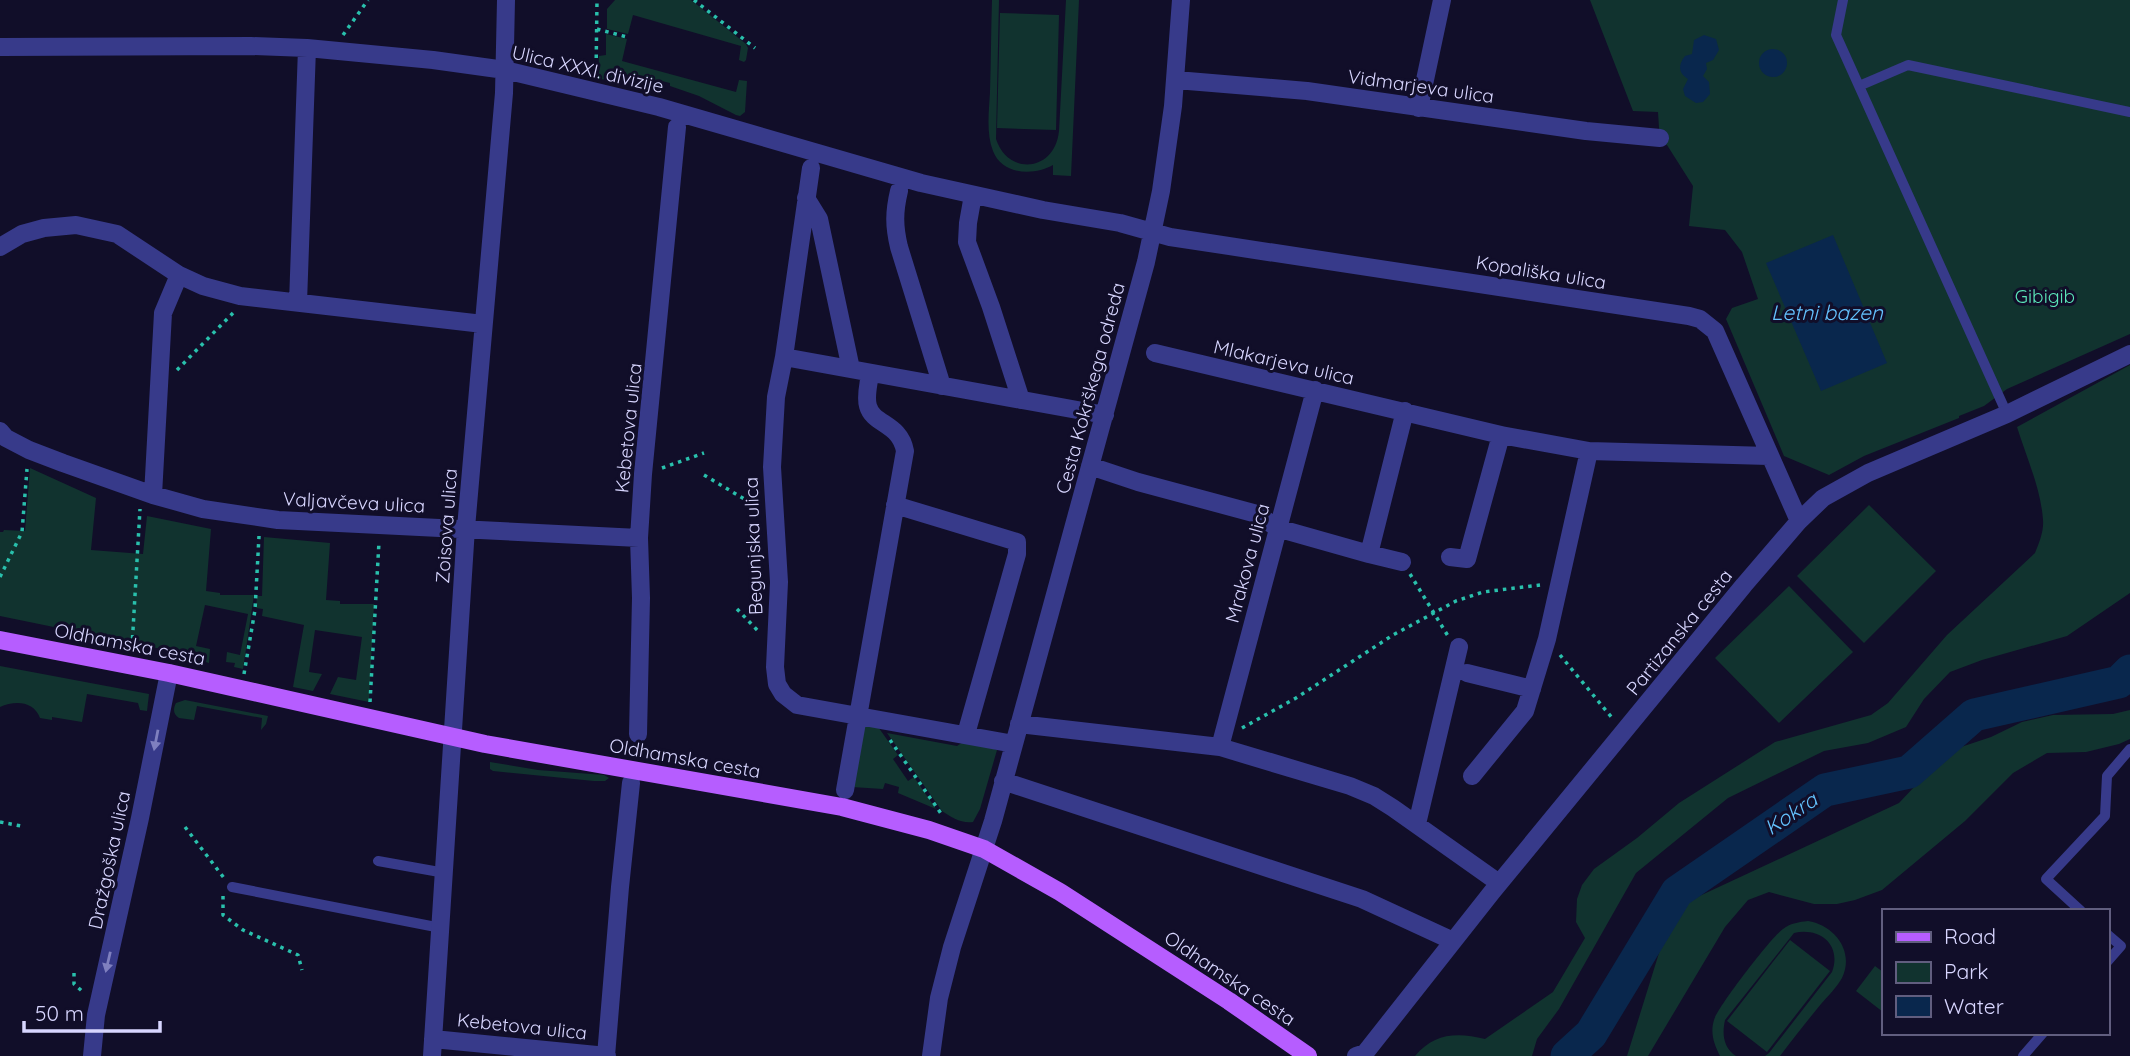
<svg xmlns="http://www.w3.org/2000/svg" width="2130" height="1056" font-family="Quicksand,sans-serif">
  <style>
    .green { fill: #11332f }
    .water { fill: #09274d }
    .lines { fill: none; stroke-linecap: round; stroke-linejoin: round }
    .river { stroke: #09274d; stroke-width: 33 }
    .path { stroke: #29c0ac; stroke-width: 3.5; stroke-dasharray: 3.5 5; stroke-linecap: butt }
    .lane { stroke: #373a8a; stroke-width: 10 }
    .street { stroke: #373a8a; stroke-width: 18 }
    .primary { stroke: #b65dff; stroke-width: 18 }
    .oneway { fill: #7f80bf }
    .labels { text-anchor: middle; stroke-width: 6; stroke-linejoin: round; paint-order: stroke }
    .street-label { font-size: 19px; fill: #d8d6ff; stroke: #110e29 }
    .park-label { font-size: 19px; fill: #5be6b9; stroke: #110e29 }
    .water-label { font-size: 21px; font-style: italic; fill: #64c3ff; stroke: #110e29 }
  </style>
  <rect width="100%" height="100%" fill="#110e29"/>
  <path class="green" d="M615,0h76l55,44 2,4 -2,12 -2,2 -5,-2 2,-14 -108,-31 -5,19 -21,-5v-20z
    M992,0h7l-3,139c12,37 59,33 63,-8l7,-131h13l-8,176 -18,-1v-10c-19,11 -51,10 -60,-14 -7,-18 -4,-40 -3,-59 1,-31 1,-61 2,-92z
    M1590,0h540v334l-123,55 -23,17 -25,10v2l-95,38 -35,19 -45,-19 -58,-137 6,-11 26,-9 -16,-47 -17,-22 -36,-4 4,-40 -26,-41 -7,-2 -2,-31 -25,-1z
    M1000,13l59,2 -3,115 -59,-2z
    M606,34l21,5 -5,22 114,31 3,-12 8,1 -2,31 -5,4 -4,-1 -37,-19 -29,-10v-3l-12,-3 -1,3 -59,-4 1,-23 7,-1z
    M2130,365v228l-63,43 -85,24 -32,12 -26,27 -18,28 -38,16 -44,8 -96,47 -92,75 -77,136 -22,30 -5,17h-117c19,-23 42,-24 70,-17l68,-47 32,-54 -9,-16 1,-23 5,-14 12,-16 43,-31 42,-35 96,-61 96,-27 17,-12 59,-68 88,-82c4,-10 9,-22 8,-33 -2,-31 -17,-64 -26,-93z
    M30,468l66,30 -5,52 52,4 4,-38 64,13 -5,62 14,2v2h34l-11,74 -9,-2 1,-4 -9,-1 1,-10 13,3 8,-41 -43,-9 -9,41 14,3 -1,14 -38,-12 -171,-35v-84h3l1,-2 21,1z
    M1869,505l67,66 -72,72 -67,-67z
    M264,537l66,6 -4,57 14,1v3h34l-5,98 -39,-8 8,-17 18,3 6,-43 -47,-7 -6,42 13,2 -9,17 -20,-4 11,-62 -42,-9 1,-7 -7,-1 1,-12h5z
    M1789,586l64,66 -74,71 -64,-65z
    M0,666l149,28 -2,17 -7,-1 -2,-7 -51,-9 -5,28 -30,-5v3l-12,-2c-6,-17 -25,-18 -40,-11z
    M185,700l83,16 -2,8 -5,6 1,-12 -65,-12 -3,14 -15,-2c-6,-4 -6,-9 -3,-15z
    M2130,710v29l-11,5 -33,8 -39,1 -34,20 -48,48 -83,69 -27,10 -18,4h-23l-45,-12 -21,8 -23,27 -77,129h-21l41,-132 15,-17 10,-8 206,-96 32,-34 30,-22 30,-10 31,-15 31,-7 60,-1z
    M876,724l22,31 -5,4 15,22 6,-4 22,32 -38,-16 1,-6 -14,-4 -2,6 -31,-2 11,-58 3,-3z
    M887,733l70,13 9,-6 31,10 -17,59 -7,13c-11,2 -22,-5 -31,-11z
    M490,762l48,8 66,5 5,3 -4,3h-11l-101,-10 -3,-2z
    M1808,921c26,4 47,30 34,57 -5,9 -14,18 -21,26 -14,17 -28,35 -41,52h-15l4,-3 63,-81c10,-27 -12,-45 -38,-39l-69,87c-3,14 -2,27 11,36h-16c-6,-12 -10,-23 -6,-36 3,-12 58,-84 69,-91 8,-6 16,-7 25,-8z
    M1790,940l40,31 -63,81 -40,-31z
    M1875,966l8,6v40l-27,-21z"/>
  <path class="water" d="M1704,35l12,4 3,11 -6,10 -7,3 1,6 -4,7 6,6 1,12 -7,8 -7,1 -11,-7 -2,-7 5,-10c-10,-6 -10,-14 -3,-23l7,-2 2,-14z
    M1759 63a14 14 0 1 1 28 0a14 14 0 1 1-28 0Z
    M1833,235l54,128 -66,28 -55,-128z"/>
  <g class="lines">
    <path class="river" d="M1567,1056l24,-22 86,-142 148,-102 84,-18 65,-57 145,-33 11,-11"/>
    <path class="path" d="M694,0l61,48
      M597,29l30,8
      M343,35l25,-35
      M596,75l1,-75
      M177,370l56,-57
      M662,468l42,-15
      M704,475l52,31
      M1410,574l38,62
      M0,577l22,-45 5,-63
      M737,609l23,24
      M132,647l8,-138
      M1560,655l53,64
      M244,674l11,-64 4,-74
      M370,702l9,-160
      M1242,728l54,-30 97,-63 63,-34 27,-9 57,-7
      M890,740l52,75
      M0,822l21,4
      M185,827l39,51
      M223,896v19l20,15 55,25 4,15
      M74,973v11l9,8"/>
    <path class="lane" d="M1843,0l-7,35 171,379
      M1859,86l49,-21 222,47
      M378,861l67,12
      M232,887l209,41
      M2081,911l-35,-32 59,-63 2,-40 23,-27
      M2107,934l14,12 -14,16
      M2023,1056l20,-23"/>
    <path class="street" d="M0,47l251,-1 56,2 126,12 72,10 154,37 262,76 122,27 77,13 50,14 519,79 11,3 15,12 84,190
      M1176,80l131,11 279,40 74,7
      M1419,108l23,-108
      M899,191c-5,21 -5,35 0,56l43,139
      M973,195l-5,28 -1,19 24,65 30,93
      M806,198l13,21 32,150
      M0,247l22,-13 22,-6 32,-3 41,9 62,41 24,11 37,10 243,28
      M298,303l9,-255
      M1155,353l346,82 88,16
      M784,357l27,-189
      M0,431l6,7 23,12 34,13 90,32 50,14 75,11 361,18
      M1090,466l48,16 119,32 20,14 92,26 36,-143
      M153,495l10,-182 16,-38
      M895,505l122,37v12l-51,180
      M1369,554l33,8
      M1450,557l17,2 34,-124
      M1467,673l65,16
      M1019,724l201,23 130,39 24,10 19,12 106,75
      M638,734l3,-136 -2,-60 4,-64 34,-347
      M1014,744l-217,-39 -14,-11 -6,-10 -2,-17 4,-85 -7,-115 4,-70 8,-40 321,58
      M1220,747l95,-357
      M1472,776l53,-65 22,-72 42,-188 180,5
      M1003,781l359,118 91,42
      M845,790l60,-339c-5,-28 -32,-26 -37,-45 -3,-10 1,-23 2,-33
      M1417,824l42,-177
      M433,1039l174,17
      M92,1056l4,-41 44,-197 29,-145
      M432,1056l34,-528 38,-435 2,-93
      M606,1056l14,-169 11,-104
      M931,1056l8,-58 13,-51 41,-126 153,-559 15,-71 12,-85 8,-106
      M1356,1056l9,-3 127,-161 252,-307 55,-64 24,-23 45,-25 139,-59 123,-60"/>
    <path class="primary" d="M0,640l169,33 316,71 357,63 87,23 55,19 76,43 169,109 79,55"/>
  </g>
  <defs><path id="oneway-solid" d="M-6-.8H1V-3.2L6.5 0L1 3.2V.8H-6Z" transform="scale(1.75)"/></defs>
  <g class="oneway">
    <use href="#oneway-solid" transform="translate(156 740) rotate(101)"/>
    <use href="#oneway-solid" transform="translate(108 962) rotate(103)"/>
  </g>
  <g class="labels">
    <g class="street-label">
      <text transform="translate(588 69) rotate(13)" y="7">Ulica XXXI. divizije</text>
      <text transform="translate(1421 86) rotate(8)" y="7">Vidmarjeva ulica</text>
      <text transform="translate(1541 272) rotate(9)" y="7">Kopališka ulica</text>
      <text transform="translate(1284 362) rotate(13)" y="7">Mlakarjeva ulica</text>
      <text transform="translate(1090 388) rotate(-75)" y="7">Cesta Kokrškega odreda</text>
      <text transform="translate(628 428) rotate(-84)" y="7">Kebetova ulica</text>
      <text transform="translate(354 502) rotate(3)" y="7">Valjavčeva ulica</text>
      <text transform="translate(446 526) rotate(-86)" y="7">Zoisova ulica</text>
      <text transform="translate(753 546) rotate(-92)" y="7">Begunjska ulica</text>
      <text transform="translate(1247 563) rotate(-75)" y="7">Mrakova ulica</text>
      <text transform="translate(1679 632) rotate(-51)" y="7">Partizanska cesta</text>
      <text transform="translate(130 644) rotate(11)" y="7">Oldhamska cesta</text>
      <text transform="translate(685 758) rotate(10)" y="7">Oldhamska cesta</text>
      <text transform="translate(109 860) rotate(-78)" y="7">Dražgoška ulica</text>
      <text transform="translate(1230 978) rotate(34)" y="7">Oldhamska cesta</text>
      <text transform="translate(522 1026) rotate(6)" y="7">Kebetova ulica</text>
    </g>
    <g class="park-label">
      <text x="2045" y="303">Gibigib</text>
    </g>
    <g class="water-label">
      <text x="1827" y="320">Letni bazen</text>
      <text transform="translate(1791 814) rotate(-34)" y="7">Kokra</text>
    </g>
  </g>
  <rect x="1882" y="909" width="228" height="126" fill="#110e29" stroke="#615e7f" stroke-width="2"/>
  <rect x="1896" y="932" width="35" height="10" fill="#b65dff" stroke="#615e7f" stroke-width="2"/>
  <text x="1944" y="944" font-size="21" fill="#d8d6ff">Road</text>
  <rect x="1896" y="962" width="35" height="21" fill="#11332f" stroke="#615e7f" stroke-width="2"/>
  <text x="1944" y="979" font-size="21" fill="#d8d6ff">Park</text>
  <rect x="1896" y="996" width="35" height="21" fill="#09274d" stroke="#615e7f" stroke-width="2"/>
  <text x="1944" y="1014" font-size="21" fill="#d8d6ff">Water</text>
  <path d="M24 1021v10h136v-10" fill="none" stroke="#d8d6ff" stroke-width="3.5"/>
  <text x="35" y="1021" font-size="21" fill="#d8d6ff" stroke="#110e29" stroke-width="5" paint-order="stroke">50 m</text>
</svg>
